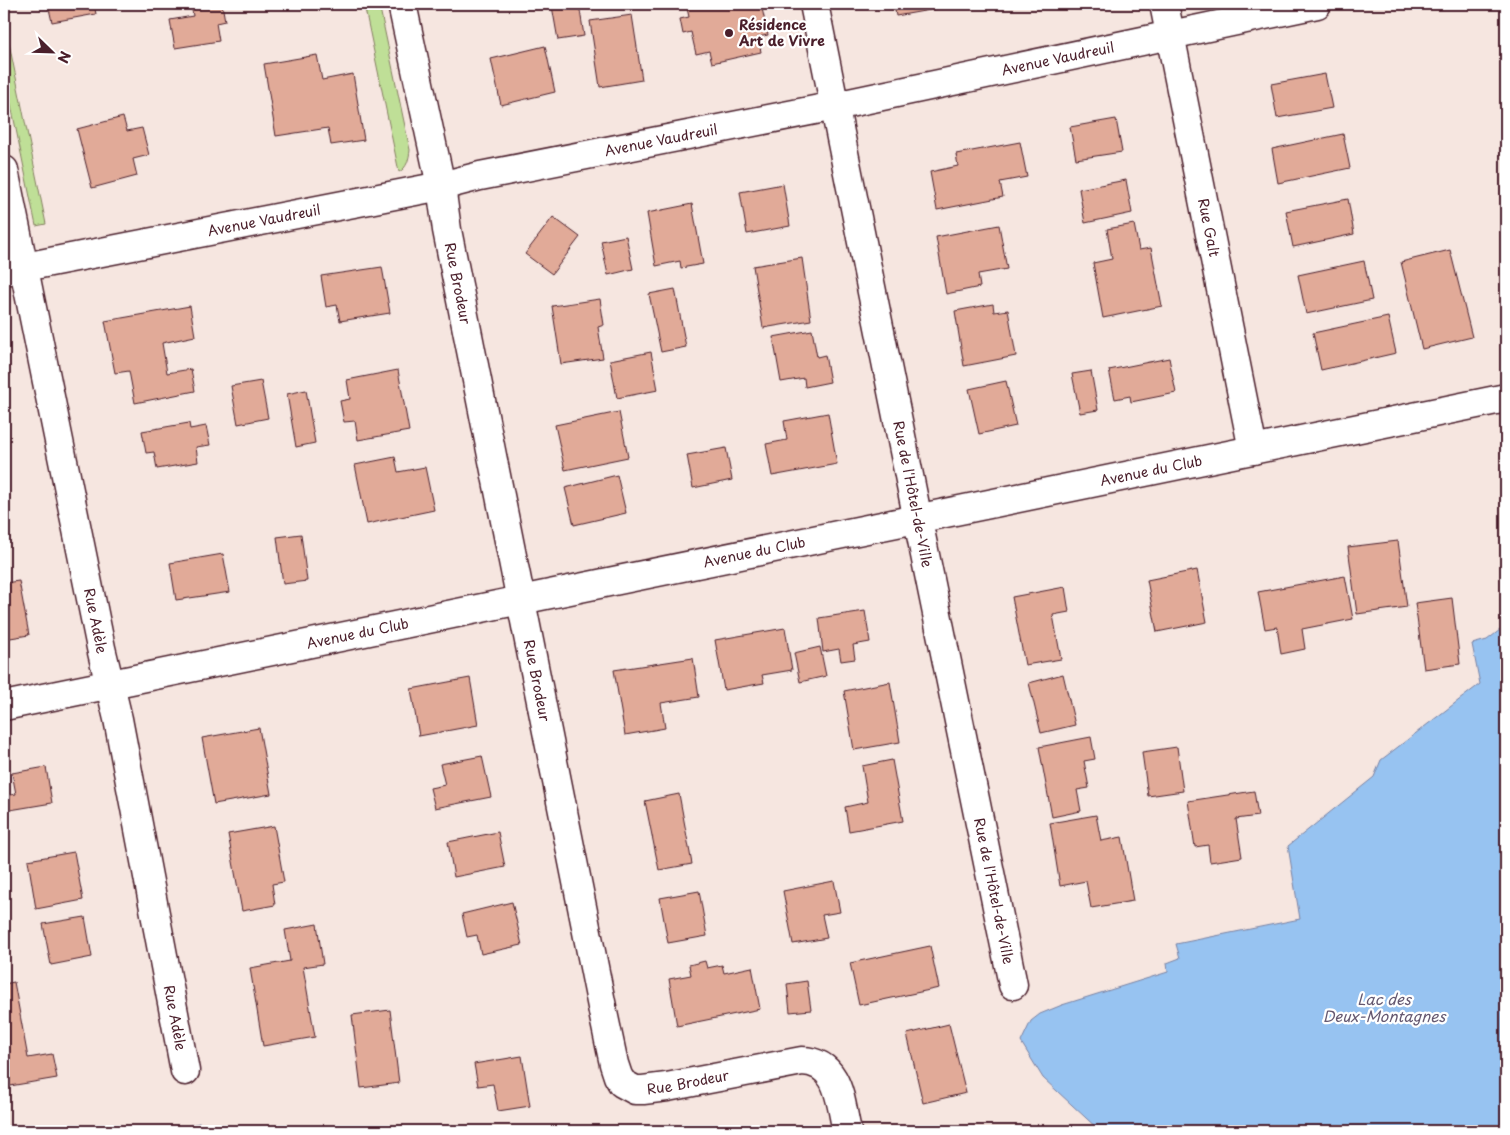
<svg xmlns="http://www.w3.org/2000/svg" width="1510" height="1135" font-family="'Playpen Sans',sans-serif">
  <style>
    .green { fill: #bfdf97; stroke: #847f61 }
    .water { fill: #97c3f1; stroke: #7881a2 }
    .building { fill: #e1aa98; stroke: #4a1f2b }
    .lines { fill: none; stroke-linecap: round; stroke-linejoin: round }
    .minor-casing { stroke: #4a1f2b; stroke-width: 31 }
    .minor { stroke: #fff; stroke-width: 28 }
    .poi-dot { fill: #4a1f2b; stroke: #fff; stroke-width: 2 }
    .labels { text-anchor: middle; stroke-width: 4.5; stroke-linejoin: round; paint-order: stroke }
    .poi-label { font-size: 14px; font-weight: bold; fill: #4a1f2b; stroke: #fff; text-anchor: start }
    .street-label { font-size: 14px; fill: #4a1f2b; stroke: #fff }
    .water-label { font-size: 15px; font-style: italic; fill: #655870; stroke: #fff }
  </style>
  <rect width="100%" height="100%" fill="#f6e6e0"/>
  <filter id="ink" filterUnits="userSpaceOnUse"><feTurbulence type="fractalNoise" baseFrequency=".02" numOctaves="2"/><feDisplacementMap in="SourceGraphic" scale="10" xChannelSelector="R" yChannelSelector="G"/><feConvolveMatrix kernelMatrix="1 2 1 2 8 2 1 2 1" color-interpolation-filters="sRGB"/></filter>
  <g filter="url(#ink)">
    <path class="green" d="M364,4h15l31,146c-1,9 -3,18 -11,22z
      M4,19l42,205 -10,2 -32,-155z"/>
    <path class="water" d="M1506,629v502h-406l-57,-53 -22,-36 10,-21 9,-7 22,-9 106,-33 -1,-9 13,-5 -4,-14 124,-25 -12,-73 86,-69 7,-17 99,-76 -8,-40 15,-4 13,-10z
      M199,1123l20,8h-51z"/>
    <path class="building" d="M48,4h46l2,10 -44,8z
      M191,4h31l3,17 -9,2 3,18 -44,7 -5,-28 23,-4z
      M483,4h16l-15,3z
      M568,4h11l5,32 -26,4 -6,-34z
      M686,4h75l7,31 -10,2 3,15 -49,11 -3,-12 -13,3 -5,-22 -8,2 -3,-15 9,-2z
      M894,4h70l-68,12z
      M632,15l10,65 -42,7 -10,-66z
      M545,46l10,46 -54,13 -10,-46z
      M317,55l5,25 31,-6 11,66 -33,5 -3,-17 -52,8 -12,-72z
      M1325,74l7,34 -55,10 -6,-34z
      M123,117l4,14 15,-3 7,27 -16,4 4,17 -45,12 -15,-59z
      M1116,119l6,33 -46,7 -6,-32z
      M1343,134l7,34 -72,15 -6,-34z
      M1020,142l7,35 -27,5 3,15 -66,13 -7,-38 28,-6 -2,-12z
      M1126,180l6,33 -47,10 -6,-34z
      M783,184l7,42 -43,8 -7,-42z
      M1348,199l6,35 -61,13 -7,-36z
      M692,204l11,60 -22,4 -1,-7 -24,5 -9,-53z
      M553,217l27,20 -28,37 -27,-20z
      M1134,224l5,26 12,-2 11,58 -59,12 -10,-55 19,-4 -5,-30z
      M999,225l8,44 -29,5 2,13 -34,7 -10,-57z
      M626,236l7,33 -25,6 -7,-34z
      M1450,250l22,87 -50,12 -21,-87z
      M802,258l9,62 -48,8 -10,-62z
      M1364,261l8,39 -66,14 -8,-39z
      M382,267l8,46 -50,8 -3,-16 -11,2 -5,-31z
      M675,289l11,58 -25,5 -12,-58z
      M600,299l4,26 -6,2 5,31 -42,6 -9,-58z
      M993,304l1,8 14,-2 8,46 -52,10 -9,-55z
      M190,306l5,30 -33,7 5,30 24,-4 4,22 -60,12 -6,-32 -14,2 -10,-52z
      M1388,317l8,36 -75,17 -8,-37z
      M812,330l5,27 8,-2 5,27 -25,5 -1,-9 -23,4 -8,-45z
      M651,352l7,38 -41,8 -7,-38z
      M1169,358l7,35 -45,9 -1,-6 -15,3 -6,-29z
      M398,370l11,61 -51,9 -3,-19 -11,1 -4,-21 10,-2 -3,-19z
      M1091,371l7,39 -18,3 -8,-39z
      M261,381l7,37 -30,6 -7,-38z
      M1006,381l10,45 -37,8 -10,-45z
      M306,390l9,53 -19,4 -9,-53z
      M619,412l9,45 -63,13 -10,-45z
      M828,413l9,51 -65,12 -6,-32 21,-4 -3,-19z
      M189,423l1,6 16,-3 4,19 -14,2 2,15 -41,7 -3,-17 -8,1 -4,-22z
      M726,448l6,32 -39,8 -6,-33z
      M395,457l3,15 27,-5 9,43 -67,14 -12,-59z
      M617,475l9,38 -52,12 -9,-37z
      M301,534l6,47 -24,3 -6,-47z
      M1398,541l9,66 -50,7 -9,-67z
      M223,554l7,38 -54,8 -6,-37z
      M1197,570l10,52 -50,10 -10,-52z
      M1345,576l8,43 -51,10 3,20 -24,5 -4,-27 -12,2 -7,-37z
      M19,581l10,54 -25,4v-56z
      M1065,587l4,25 -16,3 8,44 -36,6 -13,-68z
      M1452,598l8,66 -36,5 -9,-66z
      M865,611l5,31 -17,3 2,14 -14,2 -2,-12 -16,3 -4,-34z
      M785,628l7,42 -30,5 2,8 -40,7 -9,-50z
      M820,647l6,29 -26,6 -6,-29z
      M693,658l6,39 -38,6 4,25 -40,7 -11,-65z
      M1063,674l12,51 -34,8 -12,-50z
      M470,678l8,47 -59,11 -8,-47z
      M890,682l10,60 -46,8 -10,-59z
      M259,728l12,66 -57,10 -12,-66z
      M1091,737l4,22 -11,2 5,27 -12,2 4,21 -29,6 -13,-70z
      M1177,747l6,44 -35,5 -6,-44z
      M482,756l9,41 -56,11 -5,-20 15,-3 -5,-21z
      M892,760l11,61 -54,10 -4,-24 23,-5 -6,-36z
      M46,767l6,36 -48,8v-15l12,-2 -4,-21z
      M1254,791l4,25 -22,3 6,38 -32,5 -2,-17 -13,2 -7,-46z
      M679,794l13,70 -33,6 -14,-69z
      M1096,815l5,26 21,-4 11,64 -42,7 -5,-27 -26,5 -10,-63z
      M274,826l10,56 -12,2 3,21 -33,6 -14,-77z
      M498,832l7,35 -51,10 -6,-35z
      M74,852l9,48 -47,9 -8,-49z
      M834,881l6,31 -18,3 5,23 -34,6 -10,-53z
      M699,891l8,45 -39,7 -8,-45z
      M512,902l10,43 -41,9 -4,-19 -10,2 -5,-23z
      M85,917l7,40 -41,8 -8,-41z
      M317,924l6,40 -20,3 12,70 -52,9 -13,-78 40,-7 -5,-31z
      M930,946l9,42 -80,17 -9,-42z
      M705,961l2,7 15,-3 2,8 28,-6 8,42 -83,17 -8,-47 22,-4 -2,-10z
      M807,981l4,29 -21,2 -3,-28z
      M14,982l14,76 24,-4 5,24 -53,9v-103z
      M390,1010l9,73 -38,5 -9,-73z
      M949,1024l17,69 -43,10 -16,-69z
      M522,1056l8,50 -32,5 -5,-27 -15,2 -4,-22z"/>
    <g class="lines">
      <defs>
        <g id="minor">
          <path id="s1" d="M402,4l39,182 6,44 157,787 10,47 4,12 4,7 13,7h8l24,-3 135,-26c38,1 38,41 45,70"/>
          <path id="s2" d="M814,4l111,551 88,430"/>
          <path id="s3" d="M1164,4l89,446"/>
          <path id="s4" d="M4,170l97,478 17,71 67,352"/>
          <path id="s5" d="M4,271l437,-85 39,-10 355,-70 482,-102"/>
          <path id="s6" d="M4,706l1502,-308"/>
        </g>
      </defs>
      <use href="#minor" class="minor-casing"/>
      <use href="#minor" class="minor"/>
    </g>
  </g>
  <circle class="poi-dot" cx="729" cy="33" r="5"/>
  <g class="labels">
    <g class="poi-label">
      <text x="739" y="30">Résidence<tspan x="739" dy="16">Art de Vivre</tspan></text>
    </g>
    <g class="street-label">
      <text dy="5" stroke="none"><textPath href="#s5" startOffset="1075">Avenue Vaudreuil</textPath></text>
      <text dy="5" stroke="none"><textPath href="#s5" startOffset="670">Avenue Vaudreuil</textPath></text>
      <text dy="5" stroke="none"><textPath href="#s5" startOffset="265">Avenue Vaudreuil</textPath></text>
      <text dy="5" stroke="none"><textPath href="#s3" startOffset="228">Rue Galt</textPath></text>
      <text dy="5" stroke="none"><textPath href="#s1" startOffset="285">Rue Brodeur</textPath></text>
      <text dy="5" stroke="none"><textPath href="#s6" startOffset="1171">Avenue du Club</textPath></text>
      <text dy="5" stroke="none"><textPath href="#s2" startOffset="500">Rue de l'Hôtel-de-Ville</textPath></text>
      <text dy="5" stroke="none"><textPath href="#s6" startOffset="766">Avenue du Club</textPath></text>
      <text dy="5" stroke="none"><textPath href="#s4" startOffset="460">Rue Adèle</textPath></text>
      <text dy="5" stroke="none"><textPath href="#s6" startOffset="361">Avenue du Club</textPath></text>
      <text dy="5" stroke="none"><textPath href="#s1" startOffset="690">Rue Brodeur</textPath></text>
      <text dy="5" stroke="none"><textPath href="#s2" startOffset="905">Rue de l'Hôtel-de-Ville</textPath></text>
      <text dy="5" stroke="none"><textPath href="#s4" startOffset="865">Rue Adèle</textPath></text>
      <text dy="5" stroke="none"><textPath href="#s1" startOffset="1170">Rue Brodeur</textPath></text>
    </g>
    <g class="water-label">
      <text x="1384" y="1005">Lac des<tspan x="1384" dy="17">Deux-Montagnes</tspan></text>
    </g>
  </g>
  <rect width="1510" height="1135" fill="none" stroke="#fff" stroke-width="20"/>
  <rect x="10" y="10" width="1490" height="1115" fill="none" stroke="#4a1f2b" stroke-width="2" filter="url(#ink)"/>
  <g transform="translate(52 52) rotate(113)" stroke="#ffffff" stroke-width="4" paint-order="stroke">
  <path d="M0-4L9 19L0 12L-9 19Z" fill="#4a1f2b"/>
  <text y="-8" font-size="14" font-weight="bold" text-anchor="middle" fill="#4a1f2b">N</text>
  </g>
</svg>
